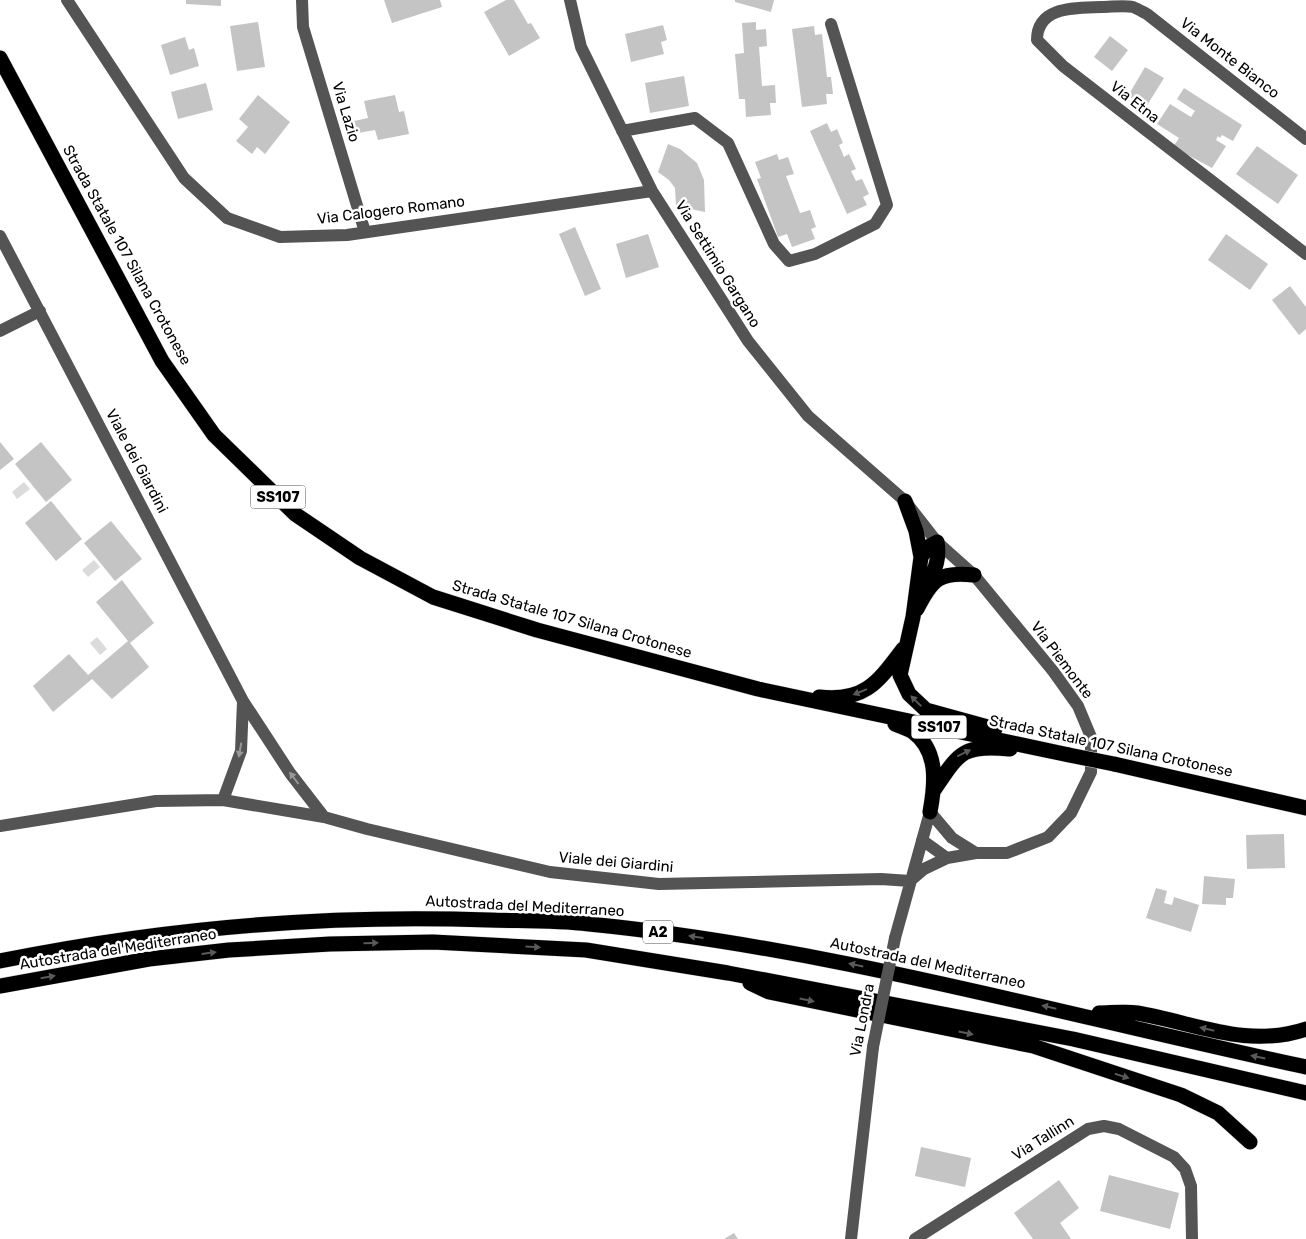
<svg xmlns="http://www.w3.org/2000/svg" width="1306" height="1239" font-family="Rubik,sans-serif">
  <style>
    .green { fill: #dbdbdb }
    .building { fill: #c4c4c4 }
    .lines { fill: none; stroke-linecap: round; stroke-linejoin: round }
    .highway-casing { stroke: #dbdbdb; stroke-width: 16 }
    .minor { stroke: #545454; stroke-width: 12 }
    .highway { stroke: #000; stroke-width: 15 }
    .highway-bridge-casing { stroke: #dbdbdb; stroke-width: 16; stroke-linecap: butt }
    .minor-bridge { stroke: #545454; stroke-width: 12 }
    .highway-bridge { stroke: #000; stroke-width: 15 }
    .oneway { fill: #595959 }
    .oneway2 { fill: #989898 }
    .labels { text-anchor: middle; stroke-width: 5; stroke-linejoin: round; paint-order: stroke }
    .shield { fill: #fff; stroke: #4c4c4c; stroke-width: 1 }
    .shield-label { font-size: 14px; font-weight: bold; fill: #000 }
    .street-label { font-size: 15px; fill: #000; stroke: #fff }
  </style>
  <rect width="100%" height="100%" fill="#fff"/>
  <path class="green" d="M24,482l6,7 -13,10 -5,-7z
    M94,560l6,7 -12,10 -6,-7z
    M97,637l10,12 -7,6 -10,-12z"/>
  <path class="building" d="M186,0h35v6l-35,-2z
    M384,0h56l2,7 -50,16z
    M506,0h8l14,24 3,-1 9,15 -31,18 -25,-44z
    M735,0h39l-3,12 -36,-10z
    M258,22l7,45 -28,4 -7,-45z
    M756,22v8l10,-1 1,17 -8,1 3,39 13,-1 1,18h-6l1,12 -25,2 -1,-18h-6l-4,-45 9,-1 -2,-30z
    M663,25l4,15 -6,2 3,12 -33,8 -6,-28z
    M814,26l1,9 7,-1 5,43h4l2,17h-7l1,10 -25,3 -10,-78z
    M1110,36l18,14 -16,21 -18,-14z
    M185,37l4,13 5,-2 5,18 -29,9 -9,-30z
    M1145,67l19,11 -18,29 -18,-11z
    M684,76l5,30 -39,7 -5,-30z
    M206,83l7,27 -35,9 -7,-27z
    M1184,88l58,37 -9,16 -11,-6 -2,3 -2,-2 -2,4 10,6 -14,22 -39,-21 6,-9 -22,-14 13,-20 21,13 4,-6 -18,-12z
    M258,95l32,27 -25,32 -8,-7 -5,7 -16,-13 12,-14 -9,-8z
    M395,95l4,17 5,-1 5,23 -31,6 -3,-10 -28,5 -2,-12 23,-5 -4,-17z
    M827,123l4,9 6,-3 6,14 -4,2 5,12 5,-3 7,15 -5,2 5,10 6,-2 7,15 -6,3 4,8 -20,9 -37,-83z
    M668,144l12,5 17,14 7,17 1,32 -29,-6 -1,-18 -6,-8 -11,-8z
    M1257,146l41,29 -20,29 -42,-30z
    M777,154l2,6 9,-3 6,17 -8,2 14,37 10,-3 6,17 -5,2 4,10 -23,8 -5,-13 -9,3 -21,-58 4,-1 -6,-16z
    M575,227l26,62 -16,7 -26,-62z
    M648,234l11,33 -33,11 -10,-34z
    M1226,234l42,30 -18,26 -42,-30z
    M1290,286l16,21v22l-7,6 -27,-35z
    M0,442l14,17 -14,11z
    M41,442l31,38 -26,22 -31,-38z
    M51,501l31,38 -26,22 -31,-38z
    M111,521l31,38 -27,22 -31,-38z
    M122,580l32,43 -24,20 19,24 -37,32 -20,-20 -39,33 -20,-26 36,-32 19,21 40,-34 -32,-39z
    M1284,834l1,34 -38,1 -1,-34z
    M1204,876l31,3 -2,19h-7v7l-24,-1z
    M1156,888l11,3 -3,12 8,2 2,-8 25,8 -8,27 -45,-14z
    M921,1147l50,11 -6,29 -50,-11z
    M1109,1175l70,18 -9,36 -70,-18z
    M1059,1180l20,28 -19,15 11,16h-38l-19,-26z
    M734,1233l4,6h-14z"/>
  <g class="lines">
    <defs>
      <path id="highway" d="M0,58l162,303 52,74 81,79 65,44 73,39 104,33 221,59 311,66
        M905,501l11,30 5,26 -8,60 -13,58 9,19 17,16 69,19
        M921,557l7,-10 9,-5c3,16 -2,27 -8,41
        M917,609c15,-30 23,-38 57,-34
        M819,697c46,5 59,-15 84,-48
        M895,724c6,3 14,5 18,8 26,19 22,53 17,80
        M1114,764l192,44
        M934,790c25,-37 28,-46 76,-41
        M0,961c163,-33 323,-47 489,-41 33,1 67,0 100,4 243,24 478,92 717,143
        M750,983l19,9 264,54 148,49 37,18 32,29
        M0,986l149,-27 80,-9 101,-6 103,-2 153,8 142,23 345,66 233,54
        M1099,1013c12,0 26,-2 38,0 59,10 109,36 169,16"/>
    </defs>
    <use href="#highway" class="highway-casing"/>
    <path class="minor" d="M67,0l117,178 43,40 53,19 67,-2 305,-44
      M302,0l1,27 62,205
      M570,0l11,47 71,144 96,150 60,75 97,85 32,41 37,33 79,96 25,35 13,31v35l-20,41 -23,24 -41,16h-31l-29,5 -23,11 -14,12
      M622,131l73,-13 33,25 46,101 15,17 26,-7 60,-30 12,-19 -56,-181
      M1306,139l-159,-125c-4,-2 -9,-5 -14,-7 -9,-2 -22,0 -31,0 -24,1 -65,-2 -65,33l26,26 243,188
      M0,236l243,465 47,72 34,44
      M0,331l40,-20
      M223,800l18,-49 2,-50
      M930,812l22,26 24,15
      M0,826l156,-25 67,-1 101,17 43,12 183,43 109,12 222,-5 29,2
      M922,840l25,18
      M895,938l35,-126
      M851,1239l22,-192
      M915,1239l173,-110 16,-3 15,3 55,28 11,12 6,17 1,53"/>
    <use href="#highway" class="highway"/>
    <defs>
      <path id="highway-bridge" d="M1069,755l45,9"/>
    </defs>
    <use href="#highway-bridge" class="highway-bridge-casing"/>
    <path class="minor-bridge" d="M873,1047l22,-109"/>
    <use href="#highway-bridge" class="highway-bridge"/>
  </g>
  <defs><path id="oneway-solid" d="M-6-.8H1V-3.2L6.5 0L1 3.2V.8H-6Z" transform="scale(1.25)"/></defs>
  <g class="oneway">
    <use href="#oneway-solid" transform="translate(860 692) rotate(158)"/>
    <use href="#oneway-solid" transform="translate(916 701) rotate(-135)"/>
    <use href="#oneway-solid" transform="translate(964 753) rotate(-26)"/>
    <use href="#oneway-solid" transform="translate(696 937) rotate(-172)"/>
    <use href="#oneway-solid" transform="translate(371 943) rotate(-1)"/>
    <use href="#oneway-solid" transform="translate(533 947) rotate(3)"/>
    <use href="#oneway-solid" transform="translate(209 953) rotate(-7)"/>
    <use href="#oneway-solid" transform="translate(856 965) rotate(-168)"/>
    <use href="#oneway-solid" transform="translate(48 977) rotate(-10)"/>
    <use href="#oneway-solid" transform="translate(807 1000) rotate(12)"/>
    <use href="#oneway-solid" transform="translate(1049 1007) rotate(-167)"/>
    <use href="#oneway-solid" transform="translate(1207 1029) rotate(-167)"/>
    <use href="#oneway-solid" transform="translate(966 1033) rotate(12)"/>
    <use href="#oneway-solid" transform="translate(1258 1057) rotate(-168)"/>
    <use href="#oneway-solid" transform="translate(1122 1076) rotate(18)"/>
  </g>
  <g class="oneway2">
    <use href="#oneway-solid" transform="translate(240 750) rotate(100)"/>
    <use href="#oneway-solid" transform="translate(294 778) rotate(-127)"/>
  </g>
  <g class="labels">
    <g class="shield">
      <rect x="250.5" y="485.5" width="55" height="23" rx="4"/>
      <rect x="911.5" y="715.5" width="55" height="23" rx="4"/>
      <rect x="643" y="920.5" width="30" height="23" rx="4"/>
    </g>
    <g class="shield-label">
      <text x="278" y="502">SS107</text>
      <text x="939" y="732">SS107</text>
      <text x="658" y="937">A2</text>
    </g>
    <g class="street-label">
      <text transform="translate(1230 58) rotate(38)" y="5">Via Monte Bianco</text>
      <text transform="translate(1135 102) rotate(38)" y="5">Via Etna</text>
      <text transform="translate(346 112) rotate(73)" y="5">Via Lazio</text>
      <text transform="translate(391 210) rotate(-7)" y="5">Via Calogero Romano</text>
      <text transform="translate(127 255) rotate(61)" y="5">Strada Statale 107 Silana Crotonese</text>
      <text transform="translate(718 264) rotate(58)" y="5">Via Settimio Gargano</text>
      <text transform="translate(137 461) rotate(62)" y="5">Viale dei Giardini</text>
      <text transform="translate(572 619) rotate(16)" y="5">Strada Statale 107 Silana Crotonese</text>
      <text transform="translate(1062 660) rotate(53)" y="5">Via Piemonte</text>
      <text transform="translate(1111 746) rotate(12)" y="5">Strada Statale 107 Silana Crotonese</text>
      <text transform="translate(616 862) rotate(5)" y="5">Viale dei Giardini</text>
      <text transform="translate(525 906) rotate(3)" y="5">Autostrada del Mediterraneo</text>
      <text transform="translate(118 949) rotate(-9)" y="5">Autostrada del Mediterraneo</text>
      <text transform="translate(928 963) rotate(12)" y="5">Autostrada del Mediterraneo</text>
      <text transform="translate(862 1020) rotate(-79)" y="5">Via Londra</text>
      <text transform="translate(1043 1138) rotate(-32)" y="5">Via Tallinn</text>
    </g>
  </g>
</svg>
